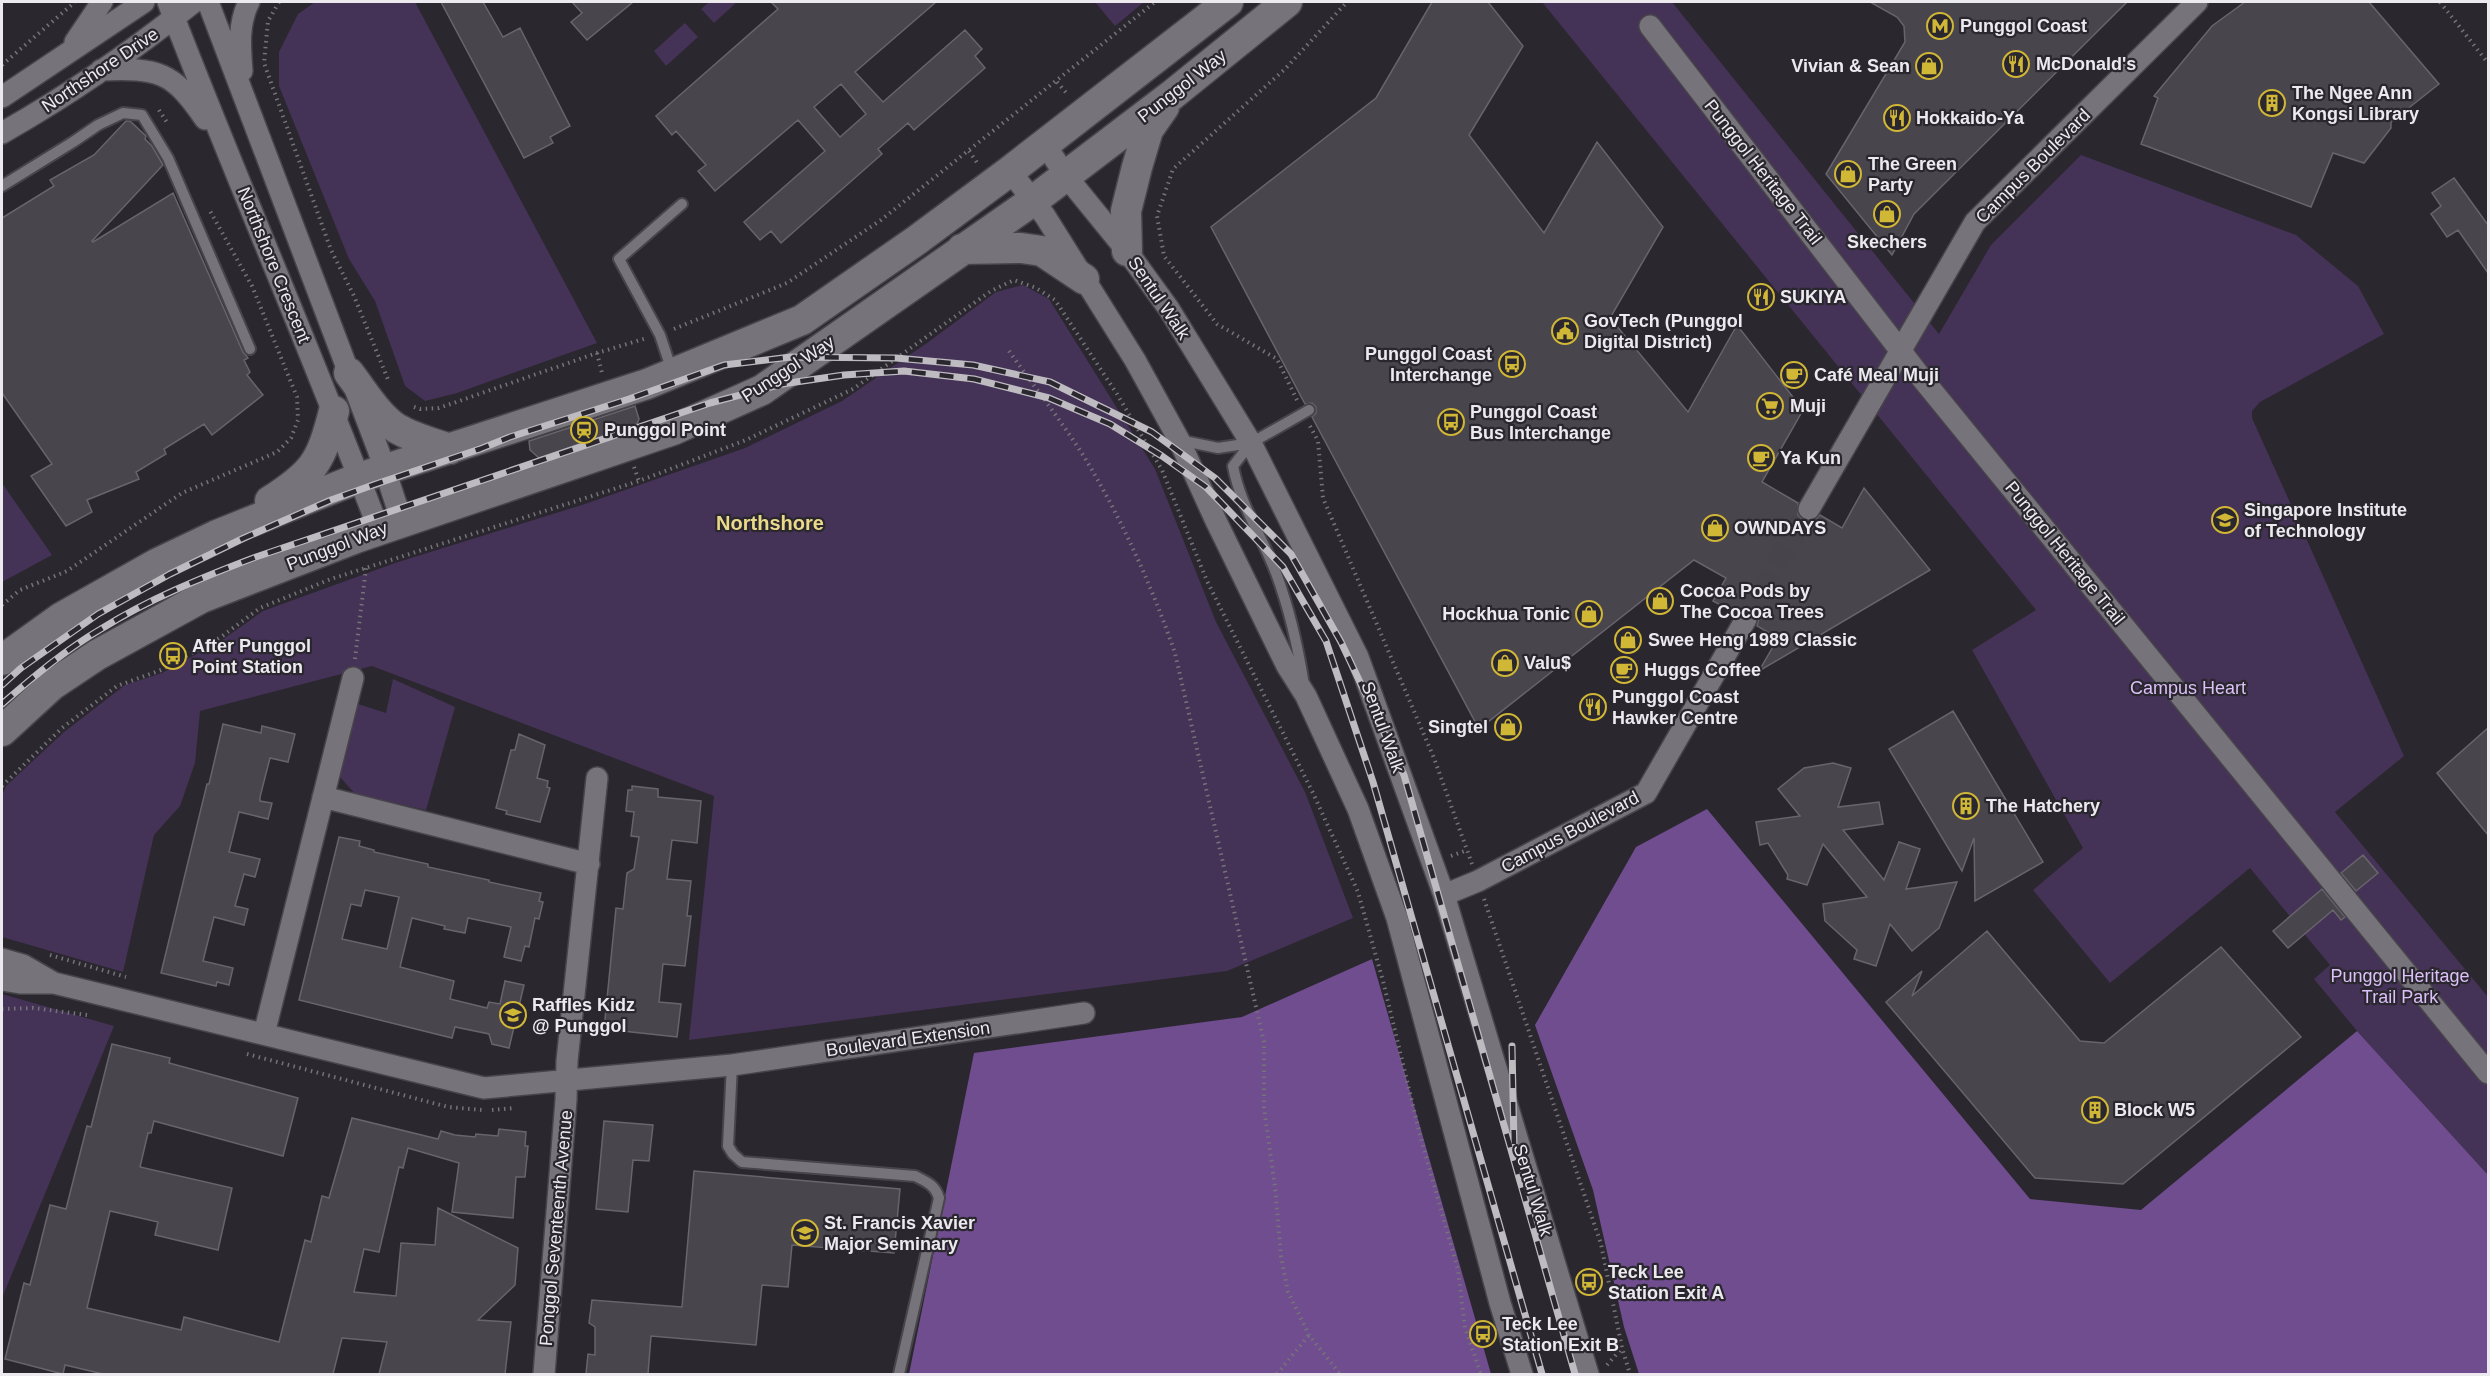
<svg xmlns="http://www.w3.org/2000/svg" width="2490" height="1376" font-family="Arial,sans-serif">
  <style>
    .green { fill: #453257 }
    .forest { fill: #704d8f }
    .building { fill: #49454d; stroke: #68646c; stroke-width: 1.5; fill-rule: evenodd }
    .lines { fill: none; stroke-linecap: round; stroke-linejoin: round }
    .street-tunnel { stroke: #47444b; stroke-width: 21; stroke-dasharray: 21 10; stroke-linecap: butt }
    .lane-casing { stroke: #47444a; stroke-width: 14 }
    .street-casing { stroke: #47444a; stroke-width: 24 }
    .secondary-casing { stroke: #47444a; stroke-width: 33 }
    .path { stroke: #767379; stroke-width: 4; stroke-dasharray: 1.5 4.5; stroke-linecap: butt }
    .lane { stroke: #77737b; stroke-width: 10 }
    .street { stroke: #77737b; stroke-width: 21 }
    .secondary { stroke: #77737b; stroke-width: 30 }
    .rail-casing { stroke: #bebcc1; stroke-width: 7 }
    .rail { stroke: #2a272e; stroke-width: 4.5; stroke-dasharray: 14; stroke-linecap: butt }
    .labels { text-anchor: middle; stroke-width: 4.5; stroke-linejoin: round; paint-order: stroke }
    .poi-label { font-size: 18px; font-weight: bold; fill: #eceaef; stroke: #2a272e; text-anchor: start }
    .street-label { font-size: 18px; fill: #eceaef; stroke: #2a272e }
    .park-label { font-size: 18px; fill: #dcc0f9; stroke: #2a272e }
    .neighbourhood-label { font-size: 20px; font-weight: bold; fill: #ead98b; stroke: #2a272e }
  </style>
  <rect width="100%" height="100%" fill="#2a272e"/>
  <path class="green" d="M315,2h100l182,341 -140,50 -32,8 -20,-15 -30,-85 -26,-42 -70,-173v-34l19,-38z
    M709,2h28l-23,21 -13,-14z
    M1095,2h49l-29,24z
    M1542,2h130l267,332 52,-89 90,-90 215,80 62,51 26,48 -124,68 -8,9v7l152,338 -69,56 153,185v178l-131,-144 -43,-52 16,-14 -80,-97 -140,115 -77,-93 50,-42 -111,-198 64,-40z
    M685,23l13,14 -32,29 -12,-15z
    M1023,285l26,14 106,170 61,153 89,170 48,126 -126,53 -538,69 25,-244 -342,-130 -172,45 -5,52 -15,43 -26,29 -31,137 -121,-35v-142l4,-9 58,-54 61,-47 37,-12 60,-33 41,-29 132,-48 190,-59 160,-56 97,-47 85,-58 69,-51z
    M2,483l50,72 -50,27z
    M393,679l62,28 -29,103 -71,-16 -15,-17 18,-73 28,9z
    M2,994l112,32 -112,272z"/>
  <path class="forest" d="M1707,809l323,390 111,11 216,-179 131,144v199h-849l-15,-47 -31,-137 -58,-165 101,-178z
    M1372,959l119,415h-582l65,-321 268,-36z"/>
  <path class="building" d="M441,2h42l20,35 17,-9 50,98 -20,11 3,6 -29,15z
    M572,2h61l-46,38 -16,-18 11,-9z
    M771,2h165l-81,70 28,30 82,-72 17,19 -7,7 10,12 -71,62 -6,-7 -30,26 4,5 -101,89 -10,-12 -11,9 -16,-18 81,-71 -27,-31 -83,71 -17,-20 8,-6 -30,-34 -4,4 -16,-19 122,-107zM841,84l25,30 -26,23 -26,-30z
    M1432,2h56l35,44 -54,89 75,98 53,-91 66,85 -53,91 78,94 49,-87 66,85 -41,72 36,21v12l5,5h12l5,-5 22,13 22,-40 66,82 -171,101 19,-33 -21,-12 2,-8 -6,-10 -8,-2 -10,7 -22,-12 13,-23 -32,-18 -215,169 -167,-312 4,-4v-6l-4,-4 -7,1 -94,-177 165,-129z
    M1870,2h257l-213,212 -22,41 -66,-81 79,-132 -1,-16 -7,-9z
    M2245,2h124l70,82 -48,38v6l-27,35 -31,-10 -22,54 -170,-63 17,-46 -4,-2 58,-70z
    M126,121h4l16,15 -1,3 7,7 11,19 -71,76 1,1 80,-49 70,159 5,6 -4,2 6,12 -3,3 16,20 -51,40 -8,-11 -40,25 2,5 -30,18 3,7 -52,21 5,12 -26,14 -35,-50 21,-12 -50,-71v-175l52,-32 -4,-6 44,-25z
    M2454,178l34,47v48l-30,-43 -11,7 -16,-23 10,-8 -9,-13z
    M635,406l4,13 -2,5 -98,34 -9,-8 -1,-9z
    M1953,711l90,151 -68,39 -1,-63 -12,33 -73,-122z
    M223,724l38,9 1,-7 33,8 -7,28 -18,-4 -10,39v4l12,2 -4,16 -29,-7 -10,40 31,7 -5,18 -11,-3 -9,32 13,3 -4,16 -30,-8 -11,44 30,7 -4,17 -12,-3 -1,4 -55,-13 46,-189h2z
    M2488,728v107l-51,-62z
    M519,734l26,11 -8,33 11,3 -1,6 3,1 -10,34 -34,-8 1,-3 -11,-3 15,-58h4z
    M1833,763l18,5 -13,39 41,-5 4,22 -40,6 41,50 15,-38 21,7 -14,40 51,-7 -18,46 -27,23 -22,-27 -14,42 -22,-7 3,-9 -32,-29 -2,-17 44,-7 -44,-53 -16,41 -20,-6 1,-4 -20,-32 -8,2 -4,-23 44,-6 -22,-27 26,-21z
    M632,786l26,3v8l43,4 -4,42 -25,-3 -5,39 24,2 -4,35h4l-6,50 -22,-2 -4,38 22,2 -4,33 -73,-8 12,-121 7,1 4,-36 7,-4 5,-32 -8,-1 3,-24 -8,-1 2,-21h4z
    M339,837l21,4 -1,5 15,4v2l54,12v3l61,13v2l52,11 -2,8 4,1 -4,17 -4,-1 -6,29 -4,-1 -4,15 -17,-4 7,-30 -43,-9 -3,15 -21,-4 1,-3 -33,-8 -12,49 54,14 -4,18 37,9 2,-6 11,2 5,-23 19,4 -15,63 -17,-4 -3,-10 -34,-7 -3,11 -153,-38zM365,890l34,7 -12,52 -45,-10 9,-35 10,2z
    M2363,855l15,18 -22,18 -15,-18z
    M2322,889l23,28 -4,3 -8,-10 -45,38 -15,-17z
    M1987,931l93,110 24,2 117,-96 80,90 -178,147 -88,-6 -149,-176 36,-31 -10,25z
    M112,1044l58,14 -1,5 129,35 -15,58 -129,-35 -3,12h-3l-8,34 92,21 -14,62 -63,-15 3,-13 -48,-11 -23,97 94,22 3,-13 95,25 26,-102 6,2 11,-46 7,2 23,-80 86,21 3,-8 14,4 20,2 1,-3 22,2 1,-7 27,3 -1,14h3l-3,31h-9l-3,41 -61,-6 7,-49 -51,-15 -5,20 -4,-1 -20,85 -15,-3 -10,43 42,4 5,-53 34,2 3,-37 80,40 -3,37 -37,35 33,2 -6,52h-126l8,-32 -45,-4 -9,36h-230l-38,-9 -2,9 -58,-15 19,-76 6,2 20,-80 16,4 21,-83 4,1z
    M604,1121l49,4 -4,36 -16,-1 -5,52 -32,-3z
    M694,1171l206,18 -6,64 -102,-8 -4,42 -26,-2 -6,60 -105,-9 -3,38h-62l2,-20 7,1v-28l-6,-4 3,-23 90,7z"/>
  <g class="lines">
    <path class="street-tunnel" d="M1746,619l63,-110"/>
    <defs>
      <path id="lane" d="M2,186l71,-44 25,-17 25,-12 19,2 26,43 82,191
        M672,371l-12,-36 -41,-76 63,-55
        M1179,440l39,8 33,-5 58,-33
        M1251,443l-18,23c7,39 29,70 43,107 13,35 22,74 28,112
        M732,1065l-4,81 5,8 9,8 173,14c12,6 20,9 24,22l-40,176"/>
      <path id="street" d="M168,2c68,177 144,350 211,528
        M208,2l171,450 23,70
        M1650,26l270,350 568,697
        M75,42l27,-40
        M101,70c57,-2 72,1 104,49
        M242,71c-2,-24 -4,-48 7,-69
        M2,97l142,-95
        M2,133c67,-38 132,-83 192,-131
        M1044,143l22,33 61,75 42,58 82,134 107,214 86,238 144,479
        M1010,171l35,45 90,144 44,80 37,81 71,145 19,30 52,113 39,109 103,385 22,71
        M1809,509l166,-287 222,-220
        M323,797l266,67
        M1444,895l34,-14 168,-88 100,-174
        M2,959l21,6 31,18
        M2,980l18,3h34l430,105 248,-23 352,-52
        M264,1034l89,-356
        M544,1374l22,-274 1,-39 30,-283"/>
      <path id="secondary" d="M962,249l59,-1 21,3 42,28
        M1127,251l-1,-40 11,-44 11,-37 16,-23
        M349,373c14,18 28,42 47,55 17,10 36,15 54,21
        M270,501c44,-28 51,-39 64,-90
        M2,660l60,-43 94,-53 61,-29 142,-57 288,-94 155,-64 115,-80 93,-69 218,-169
        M2,731l50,-46 45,-30 104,-57 155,-60 317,-108 89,-40 272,-190 138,-105 115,-93"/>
    </defs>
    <use href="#lane" class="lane-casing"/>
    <use href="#street" class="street-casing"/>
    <use href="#secondary" class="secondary-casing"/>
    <path class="path" d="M279,2l-11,19 -4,42 67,187 23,46 35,86
      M2440,2l48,61
      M2,65l73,-63
      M1057,82l11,13
      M159,110l9,14
      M969,151l9,13
      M674,329l113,-46 94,-63 274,-218
      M1009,351c24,34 51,68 74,104 38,62 68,129 92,198l89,389v66l11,79 6,69 7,36 21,43 31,39
      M597,353l5,20
      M1297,400l-20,-41 -60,-35 -53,-68 -7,-40 16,-47 112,-100 62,-67
      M414,407l6,2 19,-1 158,-55 50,-15
      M1310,426l8,15 5,57 111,260 38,106
      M634,467l5,14
      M2,605l18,-15 47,-19 115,-78 95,-41 14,-14 7,-18 -1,-23 -45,-111 -42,-75
      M355,659l11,-91
      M2,786l60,-58 55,-42 44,-16 60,-33 39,-29 71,-29 308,-98 107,-41 107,-51 138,-98 23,-11 22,8 19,12 62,94 45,76 45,111 106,212 45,99 25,89 37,154 38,135 7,58 16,46
      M1451,856l16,-6
      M1484,899l117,345 21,104 8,26
      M50,955l76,22
      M2,1009l31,-1 54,7
      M247,1054l201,53 34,3
      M492,1110l23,-2
      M1607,1365l15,-17
      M1277,1374l32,-39"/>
    <use href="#lane" class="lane"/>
    <use href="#street" class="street"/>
    <use href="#secondary" class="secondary"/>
    <defs>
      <path id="rail" d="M2,685l19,-17 77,-54 72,-40 74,-36 87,-38 42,-15 107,-36 30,-12 119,-38 95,-34 67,-8 105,1 77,7 77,17 102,50 63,46 76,76 50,88 63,133 171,599
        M2,704c31,-27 63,-54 99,-75 48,-30 102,-52 155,-72l454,-154 72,-19 62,-9 60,-4 70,8 75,19 61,26 52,32 44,31 77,80 43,74 47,141 169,592
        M1512,1046l2,99"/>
    </defs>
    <use href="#rail" class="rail-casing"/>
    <use href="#rail" class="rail"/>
  </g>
  <defs>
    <symbol id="metro-ring" viewBox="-11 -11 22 22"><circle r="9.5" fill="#2a272e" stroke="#d1b736" stroke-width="1.5"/><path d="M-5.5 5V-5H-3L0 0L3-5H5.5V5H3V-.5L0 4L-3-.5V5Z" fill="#d1b736"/></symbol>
    <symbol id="restaurant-ring" viewBox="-11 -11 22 22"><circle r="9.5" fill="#2a272e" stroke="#d1b736" stroke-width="1.5"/><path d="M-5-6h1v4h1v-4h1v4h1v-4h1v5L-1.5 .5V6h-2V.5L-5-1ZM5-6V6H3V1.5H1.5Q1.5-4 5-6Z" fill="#d1b736"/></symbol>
    <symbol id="shop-ring" viewBox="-11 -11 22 22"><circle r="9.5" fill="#2a272e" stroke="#d1b736" stroke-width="1.5"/><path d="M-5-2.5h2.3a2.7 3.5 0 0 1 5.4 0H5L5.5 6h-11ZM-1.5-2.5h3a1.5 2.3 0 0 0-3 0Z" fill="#d1b736"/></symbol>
    <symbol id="building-ring" viewBox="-11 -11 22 22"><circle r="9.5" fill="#2a272e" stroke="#d1b736" stroke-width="1.5"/><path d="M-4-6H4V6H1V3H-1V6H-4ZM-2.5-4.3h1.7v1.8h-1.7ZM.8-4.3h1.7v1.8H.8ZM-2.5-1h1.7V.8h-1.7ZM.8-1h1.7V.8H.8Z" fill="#d1b736"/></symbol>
    <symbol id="civic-ring" viewBox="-11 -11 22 22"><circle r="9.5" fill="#2a272e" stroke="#d1b736" stroke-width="1.5"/><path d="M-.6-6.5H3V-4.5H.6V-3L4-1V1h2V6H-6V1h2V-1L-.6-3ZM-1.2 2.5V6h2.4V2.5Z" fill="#d1b736"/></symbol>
    <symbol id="bus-ring" viewBox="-11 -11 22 22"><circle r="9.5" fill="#2a272e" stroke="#d1b736" stroke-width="1.5"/><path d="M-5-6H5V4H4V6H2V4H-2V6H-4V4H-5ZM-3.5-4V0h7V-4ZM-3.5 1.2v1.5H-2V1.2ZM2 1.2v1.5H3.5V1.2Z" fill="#d1b736"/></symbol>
    <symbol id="cafe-ring" viewBox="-11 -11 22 22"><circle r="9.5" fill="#2a272e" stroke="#d1b736" stroke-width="1.5"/><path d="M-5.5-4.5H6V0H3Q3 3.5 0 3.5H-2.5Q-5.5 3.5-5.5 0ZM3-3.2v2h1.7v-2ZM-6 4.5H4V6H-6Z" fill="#d1b736"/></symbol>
    <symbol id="supermarket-ring" viewBox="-11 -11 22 22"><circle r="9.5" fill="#2a272e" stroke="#d1b736" stroke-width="1.5"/><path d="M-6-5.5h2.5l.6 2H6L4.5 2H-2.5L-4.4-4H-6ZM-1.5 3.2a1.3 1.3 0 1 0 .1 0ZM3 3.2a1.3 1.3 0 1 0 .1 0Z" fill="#d1b736"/></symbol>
    <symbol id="station-ring" viewBox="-11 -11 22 22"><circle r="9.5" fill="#2a272e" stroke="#d1b736" stroke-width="1.5"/><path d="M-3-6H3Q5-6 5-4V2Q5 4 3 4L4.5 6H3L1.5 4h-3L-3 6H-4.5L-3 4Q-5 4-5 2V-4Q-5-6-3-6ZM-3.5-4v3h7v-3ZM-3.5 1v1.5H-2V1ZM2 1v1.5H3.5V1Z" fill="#d1b736"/></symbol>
    <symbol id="university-ring" viewBox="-11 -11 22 22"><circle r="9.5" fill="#2a272e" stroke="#d1b736" stroke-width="1.5"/><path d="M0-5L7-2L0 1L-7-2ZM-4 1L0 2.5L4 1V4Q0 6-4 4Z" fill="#d1b736"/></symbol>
    <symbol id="school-ring" viewBox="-11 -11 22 22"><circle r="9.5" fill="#2a272e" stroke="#d1b736" stroke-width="1.5"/><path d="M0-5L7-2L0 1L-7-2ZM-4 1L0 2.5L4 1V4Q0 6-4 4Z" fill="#d1b736"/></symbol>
  </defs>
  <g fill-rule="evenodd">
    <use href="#metro-ring" x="1925" y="11" width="30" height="30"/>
    <use href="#restaurant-ring" x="2001" y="49" width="30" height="30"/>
    <use href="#shop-ring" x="1914" y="51" width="30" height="30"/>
    <use href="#building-ring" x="2257" y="88" width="30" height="30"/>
    <use href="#restaurant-ring" x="1882" y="103" width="30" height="30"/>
    <use href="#shop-ring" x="1833" y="159" width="30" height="30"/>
    <use href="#shop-ring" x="1872" y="199" width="30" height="30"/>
    <use href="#restaurant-ring" x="1746" y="282" width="30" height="30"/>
    <use href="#civic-ring" x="1550" y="316" width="30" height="30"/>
    <use href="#bus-ring" x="1497" y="349" width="30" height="30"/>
    <use href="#cafe-ring" x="1779" y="360" width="30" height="30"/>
    <use href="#supermarket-ring" x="1755" y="391" width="30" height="30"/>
    <use href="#bus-ring" x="1436" y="407" width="30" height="30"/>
    <use href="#station-ring" x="569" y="415" width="30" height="30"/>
    <use href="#cafe-ring" x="1746" y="443" width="30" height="30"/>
    <use href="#university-ring" x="2210" y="505" width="30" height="30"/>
    <use href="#shop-ring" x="1700" y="513" width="30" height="30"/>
    <use href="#shop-ring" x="1645" y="586" width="30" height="30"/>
    <use href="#shop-ring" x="1574" y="599" width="30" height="30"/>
    <use href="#shop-ring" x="1613" y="625" width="30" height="30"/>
    <use href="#bus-ring" x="158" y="641" width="30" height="30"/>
    <use href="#shop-ring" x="1490" y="648" width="30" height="30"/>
    <use href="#cafe-ring" x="1609" y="655" width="30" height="30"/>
    <use href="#restaurant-ring" x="1578" y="692" width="30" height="30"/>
    <use href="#shop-ring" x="1493" y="712" width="30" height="30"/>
    <use href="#building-ring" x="1951" y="791" width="30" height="30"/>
    <use href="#school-ring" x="498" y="1000" width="30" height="30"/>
    <use href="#building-ring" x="2080" y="1095" width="30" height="30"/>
    <use href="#school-ring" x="790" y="1218" width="30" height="30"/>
    <use href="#bus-ring" x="1574" y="1267" width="30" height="30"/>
    <use href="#bus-ring" x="1468" y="1319" width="30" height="30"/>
  </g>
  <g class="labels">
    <g class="poi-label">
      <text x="1960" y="32">Punggol Coast</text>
      <text x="2036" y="70">McDonald's</text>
      <text x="1910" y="72" text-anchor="end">Vivian &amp; Sean</text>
      <text x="2292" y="99">The Ngee Ann<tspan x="2292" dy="21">Kongsi Library</tspan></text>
      <text x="1916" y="124">Hokkaido-Ya</text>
      <text x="1868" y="170">The Green<tspan x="1868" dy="21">Party</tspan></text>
      <text x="1887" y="248" text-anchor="middle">Skechers</text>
      <text x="1780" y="303">SUKIYA</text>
      <text x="1584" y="327">GovTech (Punggol<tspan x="1584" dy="21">Digital District)</tspan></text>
      <text x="1492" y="360" text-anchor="end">Punggol Coast<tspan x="1492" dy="21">Interchange</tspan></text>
      <text x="1814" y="381">Café Meal Muji</text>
      <text x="1790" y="412">Muji</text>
      <text x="1470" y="418">Punggol Coast<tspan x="1470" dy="21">Bus Interchange</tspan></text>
      <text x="604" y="436">Punggol Point</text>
      <text x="1780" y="464">Ya Kun</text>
      <text x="2244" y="516">Singapore Institute<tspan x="2244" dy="21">of Technology</tspan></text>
      <text x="1734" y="534">OWNDAYS</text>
      <text x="1680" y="597">Cocoa Pods by<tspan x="1680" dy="21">The Cocoa Trees</tspan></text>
      <text x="1570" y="620" text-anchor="end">Hockhua Tonic</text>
      <text x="1648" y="646">Swee Heng 1989 Classic</text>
      <text x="192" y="652">After Punggol<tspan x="192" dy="21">Point Station</tspan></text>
      <text x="1524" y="669">Valu$</text>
      <text x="1644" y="676">Huggs Coffee</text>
      <text x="1612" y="703">Punggol Coast<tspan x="1612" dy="21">Hawker Centre</tspan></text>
      <text x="1488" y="733" text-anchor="end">Singtel</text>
      <text x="1986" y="812">The Hatchery</text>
      <text x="532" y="1011">Raffles Kidz<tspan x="532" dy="21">@ Punggol</tspan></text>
      <text x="2114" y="1116">Block W5</text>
      <text x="824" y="1229">St. Francis Xavier<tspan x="824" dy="21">Major Seminary</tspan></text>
      <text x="1608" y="1278">Teck Lee<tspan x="1608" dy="21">Station Exit A</tspan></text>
      <text x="1502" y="1330">Teck Lee<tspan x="1502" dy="21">Station Exit B</tspan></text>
    </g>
    <g class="street-label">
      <text transform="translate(100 70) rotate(-34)" y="6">Northshore Drive</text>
      <text transform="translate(1182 86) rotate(-38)" y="6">Punggol Way</text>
      <text transform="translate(2033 166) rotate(-45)" y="6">Campus Boulevard</text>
      <text transform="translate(1763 172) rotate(52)" y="6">Punggol Heritage Trail</text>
      <text transform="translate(274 265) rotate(68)" y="6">Northshore Crescent</text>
      <text transform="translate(1159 298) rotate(56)" y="6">Sentul Walk</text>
      <text transform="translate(788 369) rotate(-33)" y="6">Punggol Way</text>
      <text transform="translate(337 546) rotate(-21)" y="6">Punggol Way</text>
      <text transform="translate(2065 553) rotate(51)" y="6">Punggol Heritage Trail</text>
      <text transform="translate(1383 727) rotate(70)" y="6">Sentul Walk</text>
      <text transform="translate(1570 832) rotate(-28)" y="6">Campus Boulevard</text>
      <text transform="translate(908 1039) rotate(-8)" y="6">Boulevard Extension</text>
      <text transform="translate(1533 1190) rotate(73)" y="6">Sentul Walk</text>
      <text transform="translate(556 1228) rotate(-85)" y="6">Ponggol Seventeenth Avenue</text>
    </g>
    <g class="park-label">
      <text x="2188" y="694">Campus Heart</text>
      <text x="2400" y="982">Punggol Heritage<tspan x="2400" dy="21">Trail Park</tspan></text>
    </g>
    <g class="neighbourhood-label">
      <text x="770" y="530">Northshore</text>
    </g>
  </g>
  <rect width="2490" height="1376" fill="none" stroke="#eceaef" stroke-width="6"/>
</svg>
